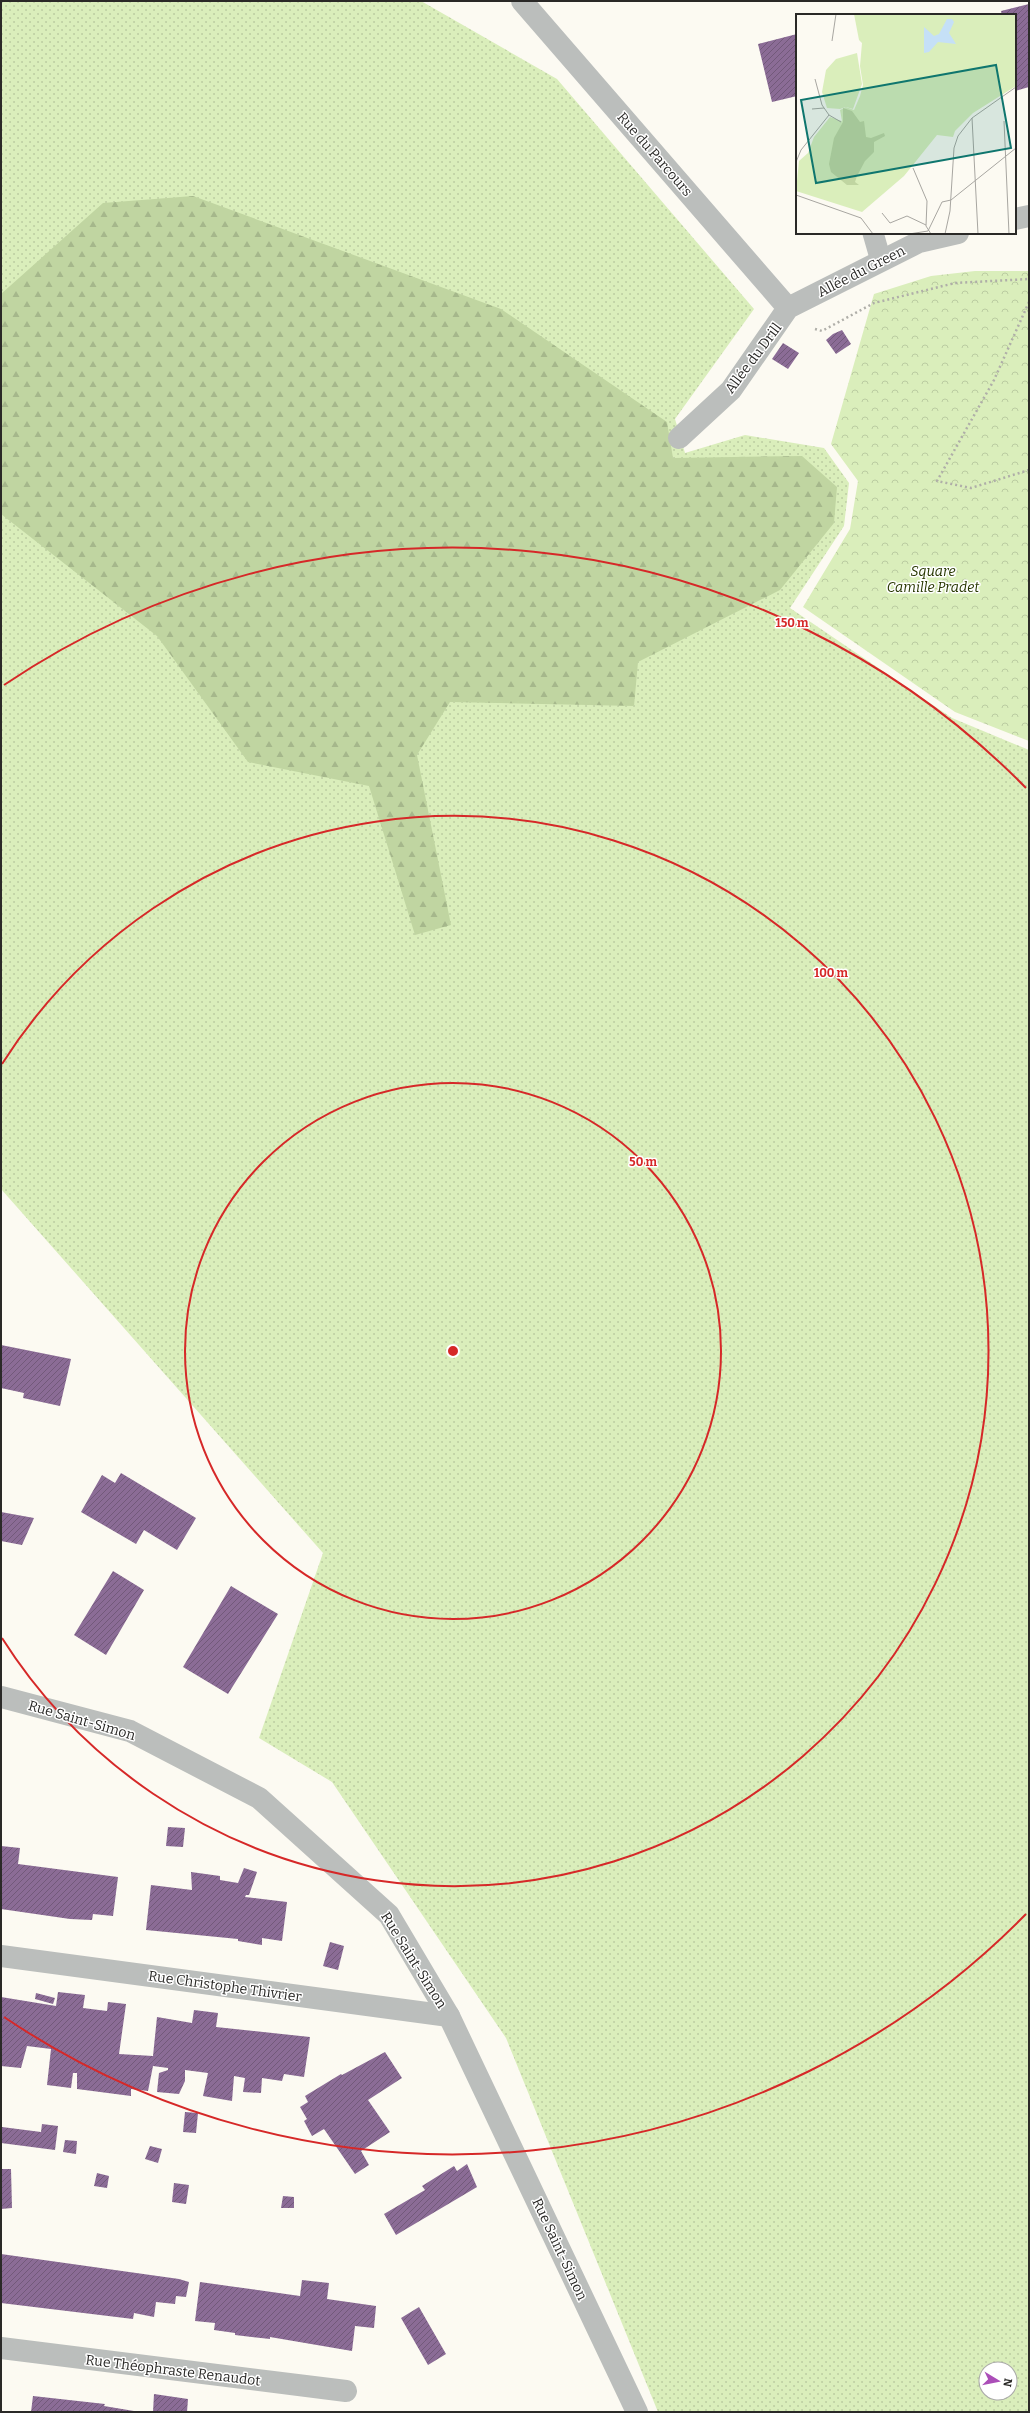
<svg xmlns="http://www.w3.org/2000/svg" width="1030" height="2413" font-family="Bitter,serif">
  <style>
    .grass { fill: url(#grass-dots); fill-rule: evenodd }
    .forest { fill: url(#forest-firs) }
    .park { fill: url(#park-crowns) }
    .building { fill: url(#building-hatch) }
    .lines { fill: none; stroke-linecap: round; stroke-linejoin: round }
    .path { stroke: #afaea8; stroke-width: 2.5; stroke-dasharray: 2 3; stroke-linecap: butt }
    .service { stroke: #bbbebc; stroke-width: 21 }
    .minor { stroke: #bbbebc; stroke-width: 22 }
    .tertiary { stroke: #bbbebc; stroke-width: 22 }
    .ring { fill: none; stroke: #d62828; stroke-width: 2 }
    .labels { text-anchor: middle; stroke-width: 3; stroke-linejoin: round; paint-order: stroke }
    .street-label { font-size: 14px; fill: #2a2927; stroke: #fff }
    .park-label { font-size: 14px; font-style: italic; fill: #283800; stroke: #fff }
    .inset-road { fill: none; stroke: #a8a6a1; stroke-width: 1 }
    .view { fill: #0f766e; fill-opacity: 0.15; stroke: #0f766e; stroke-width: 2 }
    .inset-edge { fill: none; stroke: #2a2927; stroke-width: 2 }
    .centre { fill: #d62828; stroke: #fff; stroke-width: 2 }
    .ring-label { font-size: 12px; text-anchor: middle; font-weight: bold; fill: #d62828; stroke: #fff; stroke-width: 3; stroke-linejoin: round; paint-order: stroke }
  </style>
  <defs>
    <pattern id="grass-dots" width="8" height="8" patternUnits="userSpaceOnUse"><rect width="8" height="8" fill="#daeebb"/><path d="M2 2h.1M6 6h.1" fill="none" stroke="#bbcca1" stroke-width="1.8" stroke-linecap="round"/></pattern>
    <pattern id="forest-firs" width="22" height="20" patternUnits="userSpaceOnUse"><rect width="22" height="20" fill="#c0d5a1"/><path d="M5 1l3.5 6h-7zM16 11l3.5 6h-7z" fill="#a5b78b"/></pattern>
    <pattern id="park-crowns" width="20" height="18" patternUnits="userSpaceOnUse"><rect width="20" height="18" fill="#daeebb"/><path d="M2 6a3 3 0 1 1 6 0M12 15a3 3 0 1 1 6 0" fill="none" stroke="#bbcca1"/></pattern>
    <pattern id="building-hatch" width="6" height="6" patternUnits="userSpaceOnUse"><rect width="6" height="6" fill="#8b6c96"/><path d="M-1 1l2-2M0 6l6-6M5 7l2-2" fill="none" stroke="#72597a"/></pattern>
  </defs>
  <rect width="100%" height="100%" fill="#fcfaf2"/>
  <path class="grass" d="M1,1h420l136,78 197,230 -79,110 10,34 60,-18 79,13 25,35 -5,43 -54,82 162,110 77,32v1662h-371l-152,-374 -174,-256 -73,-44 64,-185 -322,-364zM986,2369h24v24h-24z"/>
  <path class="forest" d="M193,196l308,113 166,113 6,36 129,-2 35,31 -3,36 -54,67 -142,72 -4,44 -184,-4 -33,53 34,170 -36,10 -46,-149 -121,-24 -91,-126 -156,-122v-220l102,-91z"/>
  <path class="park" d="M975,271h54v470l-74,-29 -152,-105 47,-78 8,-48 -27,-37 43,-150 57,-18z"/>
  <path class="building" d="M1029,4v83l-14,4v-76h-13l-1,-4z
    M797,34v62l-25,6 -14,-58z
    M842,330l9,14 -15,10 -10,-14 7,-6z
    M783,343l16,10 -11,16 -16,-10z
    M1,1345l70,14 -11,47 -37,-8 1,-5 -23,-5z
    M121,1473l75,45 -19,32 -33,-20 -8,14 -55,-32 21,-37 13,8z
    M1,1512l33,6 -12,27 -21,-4z
    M113,1571l31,19 -38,65 -32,-20z
    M231,1586l47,28 -50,80 -45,-27z
    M168,1827l17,1 -2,19 -17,-1z
    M1,1846l19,2 -2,16 100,13 -5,39 -20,-2 -1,6 -22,-1 -69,-10z
    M244,1868l13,4 -8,23h-3l-1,2 42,5 -5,39 -20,-3v7l-24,-4v-2l-92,-9 5,-45 41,5 -1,-18 29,4v4l18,3z
    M330,1942l14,4 -6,24 -15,-4z
    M58,1992l27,3 -2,13 24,3 1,-9 18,2 -7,50 34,2 4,-39 35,6 2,-13 24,3 -2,14 94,10 -6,40 -20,-3 -2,7 -20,-3 -1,15 -18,-1 2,-14 -11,-2 -2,25 -29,-5 5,-23 -23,-3v11l-6,13 -22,-2 2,-19 9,-3v-2l-15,-2 -5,25 -17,-2v7l-54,-7v-16h-4l-2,15 -24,-3 4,-36 -24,-3 -6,22 -20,-2v-69l55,9z
    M36,1993l19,5 -2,6 -18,-5z
    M385,2052l17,26 -34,22 22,32 -29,19 8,14 -14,9 -31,-45 -12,7 -8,-15 3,-2 -7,-12 8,-5 -3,-6 36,-22 1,1z
    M185,2112l13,1 -2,20 -13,-1z
    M42,2124l16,2 -3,24 -54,-7 1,-16 39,5z
    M65,2140l12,1 -1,13 -13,-2z
    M150,2146l12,3 -4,14 -13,-4z
    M467,2164l10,23 -81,48 -12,-21 41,-24 -3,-4 32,-20 3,5z
    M1,2169h10l1,39 -11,1z
    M97,2173l12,3 -2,12 -13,-2z
    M174,2183l15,2 -3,19 -14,-2z
    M283,2196l11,1v11h-13z
    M1,2254l178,25 10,3 -3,15 -10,-1 -1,8 -19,-2 -2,15 -20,-4 -1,6 -132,-16z
    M302,2280l27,3 -2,16 49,7 -2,22 -19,-2 -3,25 -82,-14v2l-35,-4v-2l-21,-3 1,-7 -20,-2 5,-39 100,14z
    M419,2307l27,47 -18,11 -27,-47z
    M154,2394l34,5 -1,13h-34z
    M33,2396l72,8 -1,2 36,6h-109z"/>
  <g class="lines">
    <path class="path" d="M1029,302l-35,78 -57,101 34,7 58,-18
      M815,329l7,2 52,-28 81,-20 74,-4"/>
    <path class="service" d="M873,233l8,28"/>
    <path class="minor" d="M522,1l266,307
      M1015,219l14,-3
      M788,308l131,-66 39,-9
      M679,438l52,-48 57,-82
      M1,1956l448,60
      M1,2348l345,43"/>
    <path class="tertiary" d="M1,1697l129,34 129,67 130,117 60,101 188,396"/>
  </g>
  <g class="ring">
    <circle cx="453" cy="1351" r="268"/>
    <path d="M2 1064A535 535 0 1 1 2 1638"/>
    <path d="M1026 1914A803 803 0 0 1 4 2017M4 685A803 803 0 0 1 1026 788"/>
  </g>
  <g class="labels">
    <g class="street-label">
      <text transform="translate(655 154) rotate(49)" y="5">Rue du Parcours</text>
      <text transform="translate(861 271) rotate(-27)" y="5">Allée du Green</text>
      <text transform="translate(753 358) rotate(-53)" y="5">Allée du Drill</text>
      <text transform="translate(82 1720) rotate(16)" y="5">Rue Saint-Simon</text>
      <text transform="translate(414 1960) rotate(58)" y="5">Rue Saint-Simon</text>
      <text transform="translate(225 1986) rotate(8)" y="5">Rue Christophe Thivrier</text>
      <text transform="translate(560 2249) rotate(65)" y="5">Rue Saint-Simon</text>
      <text transform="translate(173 2370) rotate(7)" y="5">Rue Théophraste Renaudot</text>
    </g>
    <g class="park-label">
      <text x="933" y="576">Square<tspan x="933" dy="16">Camille Pradet</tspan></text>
    </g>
  </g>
  <g transform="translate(796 14)">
    <rect width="220" height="220" fill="#fcfaf2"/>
    <path d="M58,0h162v72l-43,27 -18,18 -2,6 -16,-2 -33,41 -42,36 -66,-21 3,-30 9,-8 6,-16 16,-20 12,4 -2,-11 6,-3 8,3 6,-14 3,-11 -3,-19 2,-23 -3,-3z" fill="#daeebb"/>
    <path d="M47,94l9,3 8,11 4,-1 2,16 5,1 13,-5 1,3 -11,6v10l-9,9 -8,15 -2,6 4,3h-12l-16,-13 -2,-8 5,-26 9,-16z" fill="#c0d5a1"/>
    <path d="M61,39l5,31 -9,25 -7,-2 -6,2 -13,-1 -5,-16 4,-22 10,-11z" fill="#daeebb"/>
    <path d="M60,50l2,8 -16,3 -2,-8z" fill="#daeebb"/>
    <path d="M151,5h5l2,3 -5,11 7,11 -18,-2 -9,10 -5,1v-26l10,9 5,-2z" fill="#c5e0f7"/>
    <path class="inset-road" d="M36,27l4,-27M19,65l7,26 7,10 12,7M16,95l12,-1M176,104l6,116M208,107l5,113M0,148l5,-12 28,-35M117,154l14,33 -1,25 5,8M0,181l65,23 12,16M86,199l8,10 17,-7 19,9M132,217l14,-29 9,-2 65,-52M113,220l19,-3M149,220l5,-23 4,-63 4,-12 14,-18 44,-31"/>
    <path class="view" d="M200,51l15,83 -195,35 -15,-83z"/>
    <rect width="220" height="220" class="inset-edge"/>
  </g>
  <circle cx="453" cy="1351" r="6" class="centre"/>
  <g class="ring-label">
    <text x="792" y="627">150 m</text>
    <text x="831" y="977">100 m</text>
    <text x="643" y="1166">50 m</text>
  </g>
  <rect width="1030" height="2413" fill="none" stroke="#2a2927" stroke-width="4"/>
  <g transform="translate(998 2381) rotate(100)"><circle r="19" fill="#ffffff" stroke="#aaa9a9"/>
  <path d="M0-3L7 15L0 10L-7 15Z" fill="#ab4eb8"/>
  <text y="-6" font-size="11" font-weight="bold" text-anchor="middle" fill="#2a2927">N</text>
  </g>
</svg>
